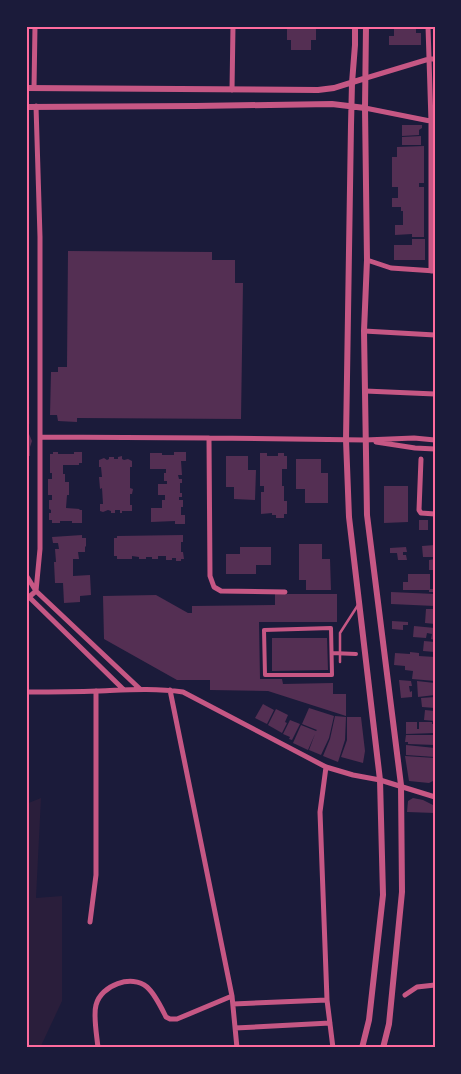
<svg xmlns="http://www.w3.org/2000/svg" width="461" height="1074" font-family="'Archivo Narrow',sans-serif">
  <style>
    .green { fill: #2a1e3b }
    .building { fill: #542f53 }
    .lines { fill: none; stroke-linecap: round; stroke-linejoin: round }
    .service { stroke: #c65784; stroke-width: 2.5 }
    .pedestrian { stroke: #c65784; stroke-width: 4 }
    .minor { stroke: #c65784; stroke-width: 5 }
    .tertiary { stroke: #c65784; stroke-width: 6 }
    .neatline { fill: none; stroke: #ff6b9d; stroke-width: 2 }
  </style>
  <rect width="100%" height="100%" fill="#1b1b3a"/>
  <path class="green" d="M26,297l4,127h-4z
    M41,798l-5,100 26,-2v105l-22,47h-14v-244z"/>
  <path class="building" d="M287,26h29v14h-5v10h-20v-10h-4z
    M394,27h22v6h5v12h-32v-9h5z
    M402,125h20v3l-3,2v5l-17,1z
    M421,136v9h-19v-8z
    M424,146v37h-5v4h5v50h-12v-3l-17,1v-10h8v-14h-2v-4h-9v-9h6v-11h-6v-30h5v-10z
    M412,239h13v21h-31v-15h18z
    M68,251l144,1v8h23v23h8l-2,136 -164,-1v4l-19,-1 -1,-6h-7l1,-43h7v-5h9z
    M26,425h3v9l3,7 -2,6v9h-4z
    M53,452h5v2h16v-2h8v11h-3v2h-16v9h2v8h4v13h-2l-1,13 14,1 -1,1h3v13h-10v-2h-12v2h-8v-3h-3v-7h2v-3l-2,-1v-9h3v-5h-4v-16h4v-6h-2v-19h3z
    M174,452h12v9h-5l1,14h-4l1,4h3v4h-2v10h2v4h-3v3h4v7h-2v8h4v9h-10v-3l-24,1v-14h11v-8h3v-5h-7v-11h9v-3h-3v-8h2v-4h-16v-16h12v2h12z
    M260,453h7v3h11v-3h6v3h3v13h-5v17h2v15h3v13h-3v4h-8v-3h-4v-2l-11,1v-22h3v-6h-4z
    M122,456v3l2,1 4,-1 4,2v6h-2v21l3,1 -1,5h-2v11h2v6h-10v2h-2v-3h-5v3h-4v-2l-3,-1 -5,2 -3,-1v-7h3l-1,-16 -2,1 -1,-12h3l-1,-10h-2v-7l5,-2 3,2 2,-1v-2h5v2h4v-2z
    M226,456h22v14h8l-1,30 -21,-1v-12h-8z
    M296,459h25v14h7v30h-23v-14h-9z
    M384,486h24v36l-24,1z
    M419,520h9v10h-9z
    M82,535v3h4v8l-1,1v5h-7l1,7h-6v17l17,-1 1,20 -11,1v6l-16,1 -1,-20h-8l-1,-21h2l-1,-13h4l-1,-6h-5l-1,-6z
    M183,535v7h-2v10h2l1,7h-3v2h-5v-3h-4v2h-6v-4h-8v3h-6v-2h-6v2h-7v-2l-7,-1v3h-15v-3h-3v-18h3v-2z
    M299,544h23v15h8l1,31h-25v-10h-7z
    M435,545v12h-12l-1,-11z
    M240,547h31v18h-15v9h-30v-20h14z
    M406,547l1,5h-4v3h3l1,5h-9l-1,-7h-7v-5z
    M435,559v11h-6v-10z
    M408,574h22v15h5v3h-6v-2h-26v-8h5z
    M391,592l44,2v12l-44,-2z
    M275,594h62v28h-78l1,57h22l1,5 50,-1v11h13v22l-78,-25 -58,-1v-10h-33l-73,-41 -1,-43 53,-1 32,18h4v-7l83,-1z
    M426,609h9v15l-10,-1z
    M392,621l16,1v3h-5v5l-11,-1z
    M414,626l21,2v12l-4,-1 1,-5 -5,-1 -1,5 -13,-1z
    M272,638h55l1,32 -56,1z
    M424,641l11,1v10l-12,-1z
    M410,652l9,1v3l16,1v24l-23,-2 1,-8 -8,-1v-4l-11,-1 1,-12 15,1z
    M399,680l12,1 1,5h-3l1,6 2,-1v6l-11,1z
    M417,681l18,2v12l-17,2z
    M435,697v11l-13,-1 -1,-9z
    M263,704l11,6 -7,14 -12,-6z
    M309,708l25,8 -5,22 -8,17 -12,-5 6,-16 -7,16 -15,-7 8,-18 15,6 1,-1 -15,-6z
    M276,709l12,6 -3,7 2,1 -5,10 -14,-8z
    M425,710l10,1v10l-11,-1z
    M335,716l11,1 -1,23 -7,22 -15,-6 7,-17z
    M347,717h14l4,34 -2,12 -22,-6 6,-17z
    M290,720l10,4 -8,16 -3,-1 1,-2 -7,-3z
    M406,722h11v7h2v-7h13v2h3v9l-29,1z
    M406,735h29v10l-27,-1v-2h-3z
    M406,745l29,3v9l-29,-2z
    M405,756l30,2v22l-6,3 -20,-2z
    M413,798l10,2 12,6v7l-28,-1 1,-11z"/>
  <g class="lines">
    <path class="service" d="M340,662v-29l18,-28"/>
    <path class="pedestrian" d="M331,628l1,47h-67l-1,-45z
      M332,653l24,1"/>
    <path class="minor" d="M428,26l3,96v149
      M366,78l63,-19h6
      M34,88l1,-62
      M232,90l1,-64
      M365,108l70,14
      M367,260l24,8 44,3
      M364,331l71,4
      M365,391l70,3
      M41,437l168,1 156,2 49,-2 21,2
      M209,438l1,138 4,11 7,4 64,1
      M376,442l39,6 20,1
      M421,459l-2,51 2,3 14,1
      M26,575l10,16 104,98
      M26,594l97,95
      M29,597l7,-6 4,-42v-312l-4,-131
      M170,690l62,306 5,52
      M26,692c24,0 47,0 71,-1 29,-1 57,-3 86,1l143,75 27,8 27,5 55,17
      M326,767l-6,45 7,188 6,48
      M90,922l6,-47v-184
      M405,995l12,-8 18,-2
      M233,1004l94,-4
      M235,1028l95,-5
      M98,1048c-1,-12 -5,-32 -2,-43 5,-20 36,-31 51,-18 8,7 14,20 19,30l4,2h7l55,-23"/>
    <path class="tertiary" d="M355,26v19l-3,38 -1,42 -5,315 3,77 31,263 3,115 -14,125 -7,28
      M366,26l-1,82 2,152 -3,71 3,184 34,270 1,107 -13,132 -6,24
      M26,88l292,2 16,-2 32,-10
      M26,107l169,-1 137,-2 33,4"/>
  </g>
  <rect width="461" height="1074" fill="none" stroke="#1b1b3a" stroke-width="55"/>
  <rect x="28" y="28" width="406" height="1018" class="neatline"/>
</svg>
